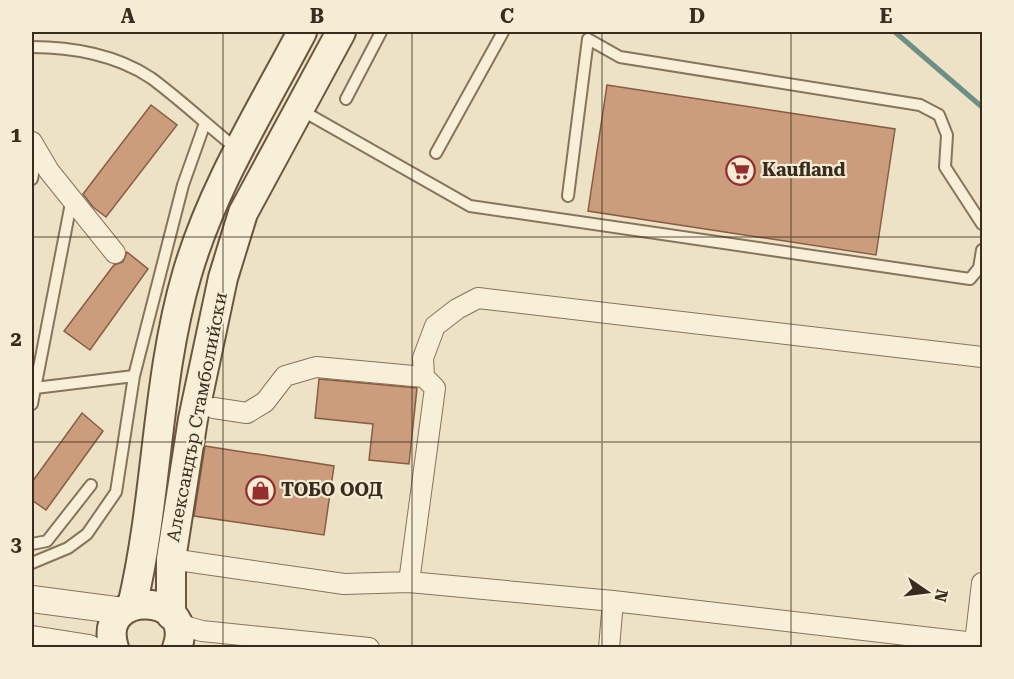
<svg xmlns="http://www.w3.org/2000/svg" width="1014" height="679" font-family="'Roboto Serif',serif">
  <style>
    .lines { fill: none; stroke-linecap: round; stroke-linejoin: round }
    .stream { stroke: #6e8f87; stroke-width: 5 }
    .building { fill: #cb9d7d; stroke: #875d42; stroke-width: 1.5 }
    .service-casing { stroke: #88735c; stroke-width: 14 }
    .minor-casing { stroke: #88735c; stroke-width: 22 }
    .tertiary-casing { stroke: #88735c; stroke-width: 28 }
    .secondary-casing { stroke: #6a553f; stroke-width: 32 }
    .service { stroke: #f8efd9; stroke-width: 10 }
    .minor { stroke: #f8efd9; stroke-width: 20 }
    .tertiary { stroke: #f8efd9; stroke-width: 26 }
    .secondary { stroke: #f8efd9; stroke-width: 28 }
    .grid { fill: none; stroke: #392c1f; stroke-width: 1.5; stroke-opacity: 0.55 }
    .labels { text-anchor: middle; stroke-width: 4.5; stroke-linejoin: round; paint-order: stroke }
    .poi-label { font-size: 18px; font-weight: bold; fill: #392c1f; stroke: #f5ecd5; text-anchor: start }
    .street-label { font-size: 18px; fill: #392c1f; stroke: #f5ecd5 }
    .neatline { fill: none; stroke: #392c1f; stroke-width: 2 }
    .grid-label { font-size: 20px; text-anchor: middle; font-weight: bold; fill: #392c1f }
  </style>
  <rect width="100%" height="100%" fill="#ede2c6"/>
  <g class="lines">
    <path class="stream" d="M895,32l87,75"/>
  </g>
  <path class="building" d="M607,85l288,44 -19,126 -288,-44z
    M151,105l26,20 -71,92 -13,-10 -10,-13z
    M127,252l21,17 -58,81 -26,-19 50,-66 9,-3z
    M319,379l98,9 -8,76 -40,-4 4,-36 -58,-6z
    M82,413l21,18 -57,79 -14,-10v-18z
    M205,446l129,20 -10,69 -130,-19z"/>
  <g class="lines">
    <defs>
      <path id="service" d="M32,47c40,0 85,8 119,31 30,22 57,48 86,71
        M346,99l35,-67
        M301,110l169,96 500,73 9,-11 3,-18
        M436,153l67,-121
        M32,179l5,-26
        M568,196l20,-157 32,18 300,48 19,10 8,20 -2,32 37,57
        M35,388l99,-12
        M32,404l40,-206
        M32,544l15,-3 44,-56
        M32,563l36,-15 19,-14 29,-42 18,-116 49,-191 22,-62"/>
      <path id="minor" d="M32,142l17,29 66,82
        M214,408l33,5 18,-11 20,-26 31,-9 108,10 -1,-19 12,-32 22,-17 21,-11 504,59
        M171,559l173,25 65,-2 204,19 362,42 7,-60
        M409,582l26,-194 -11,-11
        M177,624l25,7 167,17
        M609,648l4,-47"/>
      <path id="tertiary" d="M32,599l91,12
        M32,639l57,9"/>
      <path id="secondary" d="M132,606c26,-109 24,-226 55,-332 25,-86 74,-164 115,-242
        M171,615v-56l22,-140 30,-141 20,-65 98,-181
        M114,648c-19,-60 84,-56 63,0"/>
    </defs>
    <use href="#service" class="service-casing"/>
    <use href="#minor" class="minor-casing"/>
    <use href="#tertiary" class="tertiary-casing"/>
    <use href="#secondary" class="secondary-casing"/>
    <use href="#service" class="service"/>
    <use href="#minor" class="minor"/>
    <use href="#tertiary" class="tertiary"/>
    <use href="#secondary" class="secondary"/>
  </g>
  <path class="grid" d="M223,32v616M412,32v616M602,32v616M791,32v616M32,237h950M32,442h950"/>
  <defs>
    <symbol id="supermarket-ring" viewBox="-11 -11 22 22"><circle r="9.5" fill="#f5ecd5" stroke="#962d2e" stroke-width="1.5"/><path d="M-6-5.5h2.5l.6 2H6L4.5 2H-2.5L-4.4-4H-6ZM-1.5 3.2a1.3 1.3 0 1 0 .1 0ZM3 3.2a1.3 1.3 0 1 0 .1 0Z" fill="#962d2e"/></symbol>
    <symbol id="shop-ring" viewBox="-11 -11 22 22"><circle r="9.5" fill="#f5ecd5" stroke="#962d2e" stroke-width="1.5"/><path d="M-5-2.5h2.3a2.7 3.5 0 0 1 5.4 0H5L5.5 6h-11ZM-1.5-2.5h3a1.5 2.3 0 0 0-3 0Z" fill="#962d2e"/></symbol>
  </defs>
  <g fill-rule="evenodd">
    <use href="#supermarket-ring" x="724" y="154" width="33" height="33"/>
    <use href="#shop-ring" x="244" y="474" width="33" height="33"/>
  </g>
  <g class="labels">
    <g class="poi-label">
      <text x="762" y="176">Kaufland</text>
      <text x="281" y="496">ТОБО ООД</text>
    </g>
    <g class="street-label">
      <text transform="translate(197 417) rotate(-79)" y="6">Александър Стамболийски</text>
    </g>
  </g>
  <rect width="1014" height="679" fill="none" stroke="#f5ecd5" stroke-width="66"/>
  <g transform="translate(927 592) rotate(104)" stroke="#f5ecd5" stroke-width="4.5" paint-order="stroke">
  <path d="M0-4.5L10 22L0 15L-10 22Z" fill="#392c1f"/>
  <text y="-9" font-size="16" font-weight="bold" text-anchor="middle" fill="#392c1f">N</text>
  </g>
  <rect x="33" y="33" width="948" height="613" class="neatline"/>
  <g class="grid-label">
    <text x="128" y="23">A</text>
    <text x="317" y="23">B</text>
    <text x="507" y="23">C</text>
    <text x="697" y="23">D</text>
    <text x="886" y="23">E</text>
    <text x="16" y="142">1</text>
    <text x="16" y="346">2</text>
    <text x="16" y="551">3</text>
  </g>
</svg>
